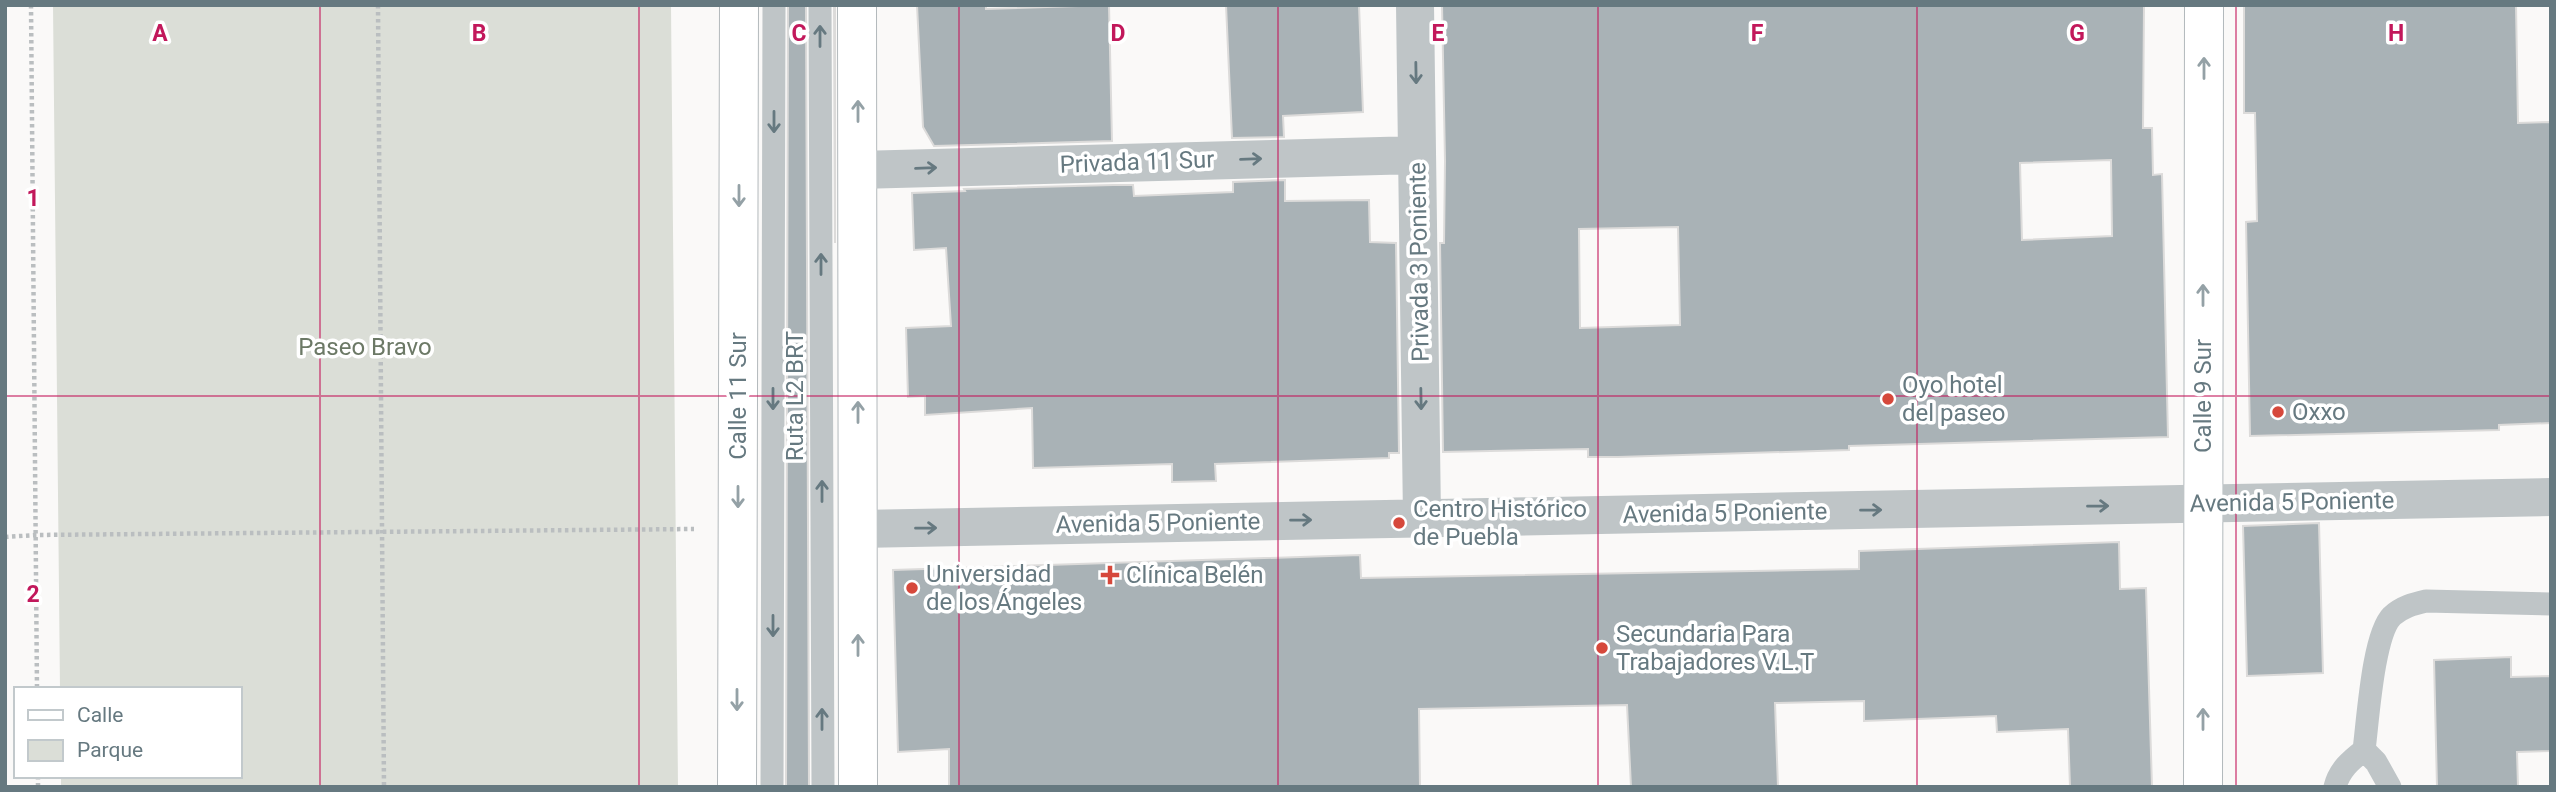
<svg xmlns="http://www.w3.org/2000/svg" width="2556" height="792" font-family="Roboto,sans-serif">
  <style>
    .green { fill: #dbded7 }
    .building { fill: #a9b2b6; stroke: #dcdbda; stroke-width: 2; fill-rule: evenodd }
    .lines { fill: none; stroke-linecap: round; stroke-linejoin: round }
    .secondary-casing { stroke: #b2b9bc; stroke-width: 40 }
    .primary-casing { stroke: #b3b9bc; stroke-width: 40 }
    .path { stroke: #babec0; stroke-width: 4.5; stroke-dasharray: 3.5 3.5; stroke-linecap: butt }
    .lane { stroke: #bfc5c7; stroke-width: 23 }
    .street { stroke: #bfc5c7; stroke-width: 38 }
    .secondary { stroke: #fff; stroke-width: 38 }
    .primary { stroke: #fff; stroke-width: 38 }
    .oneway { stroke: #667980 }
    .oneway2 { stroke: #94a1a6 }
    .grid { fill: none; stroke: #c2185b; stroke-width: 2; stroke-opacity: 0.55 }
    .poi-dot { fill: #d6483b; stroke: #fff; stroke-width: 2.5 }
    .labels { text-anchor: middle; stroke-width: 7; stroke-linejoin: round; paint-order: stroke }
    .street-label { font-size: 24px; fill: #667980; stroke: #fff }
    .park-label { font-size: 24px; fill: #6c7966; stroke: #fff }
    .poi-label { font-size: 24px; fill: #667980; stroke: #fff; text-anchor: start }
    .grid-label { font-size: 23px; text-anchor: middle; font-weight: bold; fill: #c2185b; stroke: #fff; stroke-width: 7; stroke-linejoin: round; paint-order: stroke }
  </style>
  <rect width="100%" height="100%" fill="#faf9f8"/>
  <path class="green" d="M53,5h618l7,782h-617v-11h179v-87h-180z"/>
  <path class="building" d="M788,5h18l3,782h-23z
    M834,5h1v238z
    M917,5h69v4l123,-4 3,136 -178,5 -11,-19z
    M1226,5h133l4,107 -80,4 1,21 -52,1z
    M1442,5l702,1 -1,122h9l1,47 9,-1 6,263 -319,9v4l-231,7h-30v-8l-145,3 -3,-209h4l1,-82zM2111,160l1,76 -90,4 -2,-77zM1678,227l2,98 -100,3 -1,-99z
    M2244,5h272l2,118 33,-1v301l-52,2v5l-249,6 -4,-214 11,-1 -2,-108h-11z
    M1285,180v21l84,-1 1,42 26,1 3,210h-10v5l-174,6 1,17 -44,1v-18l-139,4 -1,-60 -107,7v-19l-17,1 -2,-69 45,-2 -5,-78 -32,2 -2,-57 53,-2 -1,-2 149,-4h20l1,11 99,-4v-10z
    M2319,523l4,150 -76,3 -4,-150z
    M2119,542l1,47 26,-1 6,199h-82l-2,-58 -71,3 -1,-16 -132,5v-20l-89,2 3,84h-147l-4,-82 -208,4 1,78h-471v-38l-51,3 -5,-182 467,-15 1,23 498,-9v-18z
    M2511,657v20l40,-1v75l-34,1 1,35h-81l-3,-127z"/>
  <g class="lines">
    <defs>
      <path id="secondary" d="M2203,787l1,-782"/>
      <path id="primary" d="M857,5l1,782
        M737,787l2,-782"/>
    </defs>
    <use href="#secondary" class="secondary-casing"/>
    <use href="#primary" class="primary-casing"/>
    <path class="path" d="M31,5l6,684
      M378,5l6,782
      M5,537l31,-2 658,-6
      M38,776v11"/>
    <path class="lane" d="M820,5l3,782
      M2364,750l12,12 14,25
      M772,787l2,-782
      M2335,787c4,-17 16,-27 29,-37 4,-30 9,-115 28,-134 10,-9 21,-12 34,-15l125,3"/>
    <path class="street" d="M1415,5l7,513
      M858,170l559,-15
      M858,529l1693,-32"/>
    <use href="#secondary" class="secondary"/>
    <use href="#primary" class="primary"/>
  </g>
  <defs><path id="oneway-shaft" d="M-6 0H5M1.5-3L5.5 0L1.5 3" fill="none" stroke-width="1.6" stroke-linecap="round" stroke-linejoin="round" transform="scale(1.75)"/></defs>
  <g class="oneway">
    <use href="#oneway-shaft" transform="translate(820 36) rotate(-90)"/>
    <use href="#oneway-shaft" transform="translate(1416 73) rotate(89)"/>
    <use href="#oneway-shaft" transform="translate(774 122) rotate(90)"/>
    <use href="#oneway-shaft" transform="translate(1251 159) rotate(-2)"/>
    <use href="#oneway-shaft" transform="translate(926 168) rotate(-2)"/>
    <use href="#oneway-shaft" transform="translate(821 264) rotate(-90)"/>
    <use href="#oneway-shaft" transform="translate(773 399) rotate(90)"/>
    <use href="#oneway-shaft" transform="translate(1421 399) rotate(89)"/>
    <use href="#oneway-shaft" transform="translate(822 491) rotate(-90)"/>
    <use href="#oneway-shaft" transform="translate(2098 506) rotate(-1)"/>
    <use href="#oneway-shaft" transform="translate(1871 510) rotate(-1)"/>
    <use href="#oneway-shaft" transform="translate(1301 520) rotate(-1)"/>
    <use href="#oneway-shaft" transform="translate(926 528) rotate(-1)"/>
    <use href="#oneway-shaft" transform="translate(773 626) rotate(90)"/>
    <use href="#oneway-shaft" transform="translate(822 719) rotate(-90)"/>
  </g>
  <g class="oneway2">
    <use href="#oneway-shaft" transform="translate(2204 68) rotate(-90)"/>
    <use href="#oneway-shaft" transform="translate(858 111) rotate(-90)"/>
    <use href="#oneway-shaft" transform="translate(739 196) rotate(90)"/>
    <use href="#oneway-shaft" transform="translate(2203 295) rotate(-90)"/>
    <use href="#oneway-shaft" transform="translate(858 412) rotate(-90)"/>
    <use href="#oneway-shaft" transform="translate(738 497) rotate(90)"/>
    <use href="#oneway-shaft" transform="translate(858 645) rotate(-90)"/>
    <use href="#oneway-shaft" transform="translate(737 700) rotate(90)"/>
    <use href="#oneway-shaft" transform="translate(2203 719) rotate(-90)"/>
  </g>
  <path class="grid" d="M320,5v782M639,5v782M959,5v782M1278,5v782M1598,5v782M1917,5v782M2236,5v782M5,396h2546"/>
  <g class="poi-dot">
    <circle cx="1888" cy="399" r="7"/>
    <circle cx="2278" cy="412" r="7"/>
    <circle cx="1399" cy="523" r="7"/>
    <path d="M1106.5 564.5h7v7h7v7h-7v7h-7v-7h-7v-7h7z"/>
    <circle cx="912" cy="588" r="7"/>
    <circle cx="1602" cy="648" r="7"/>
  </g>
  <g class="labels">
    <g class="street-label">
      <text transform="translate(1137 162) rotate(-2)" y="8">Privada 11 Sur</text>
      <text transform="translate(1419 262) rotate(-91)" y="8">Privada 3 Poniente</text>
      <text transform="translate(738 396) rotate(-90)" y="8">Calle 11 Sur</text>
      <text transform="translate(795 396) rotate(-90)" y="8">Ruta L2 BRT</text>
      <text transform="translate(2203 396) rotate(-90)" y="8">Calle 9 Sur</text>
      <text transform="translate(2292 502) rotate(-1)" y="8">Avenida 5 Poniente</text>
      <text transform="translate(1725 513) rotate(-1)" y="8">Avenida 5 Poniente</text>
      <text transform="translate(1158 523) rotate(-1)" y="8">Avenida 5 Poniente</text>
    </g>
    <g class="park-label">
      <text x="365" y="355">Paseo Bravo</text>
    </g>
    <g class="poi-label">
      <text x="1902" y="393">Oyo hotel<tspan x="1902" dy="28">del paseo</tspan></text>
      <text x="2292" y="420">Oxxo</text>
      <text x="1413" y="517">Centro Histórico<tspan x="1413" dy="28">de Puebla</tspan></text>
      <text x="926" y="582">Universidad<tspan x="926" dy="28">de los Ángeles</tspan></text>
      <text x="1126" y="583">Clínica Belén</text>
      <text x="1616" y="642">Secundaria Para<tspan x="1616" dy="28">Trabajadores V.L.T</tspan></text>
    </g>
  </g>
  <g class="grid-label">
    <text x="160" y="41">A</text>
    <text x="479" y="41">B</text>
    <text x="799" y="41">C</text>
    <text x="1118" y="41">D</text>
    <text x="1438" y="41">E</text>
    <text x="1757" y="41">F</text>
    <text x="2077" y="41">G</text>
    <text x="2396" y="41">H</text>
    <text x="33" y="206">1</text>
    <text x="33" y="602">2</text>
  </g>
  <rect width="2556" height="792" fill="none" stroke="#667980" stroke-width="14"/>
  <rect x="14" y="687" width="228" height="91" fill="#ffffff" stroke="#c2c9cc" stroke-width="2"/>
  <rect x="28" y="710" width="35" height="10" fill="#ffffff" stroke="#c2c9cc" stroke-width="2"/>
  <text x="77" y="722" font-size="21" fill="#667980">Calle</text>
  <rect x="28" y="740" width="35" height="21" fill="#dbded7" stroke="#c2c9cc" stroke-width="2"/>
  <text x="77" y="757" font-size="21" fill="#667980">Parque</text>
</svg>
